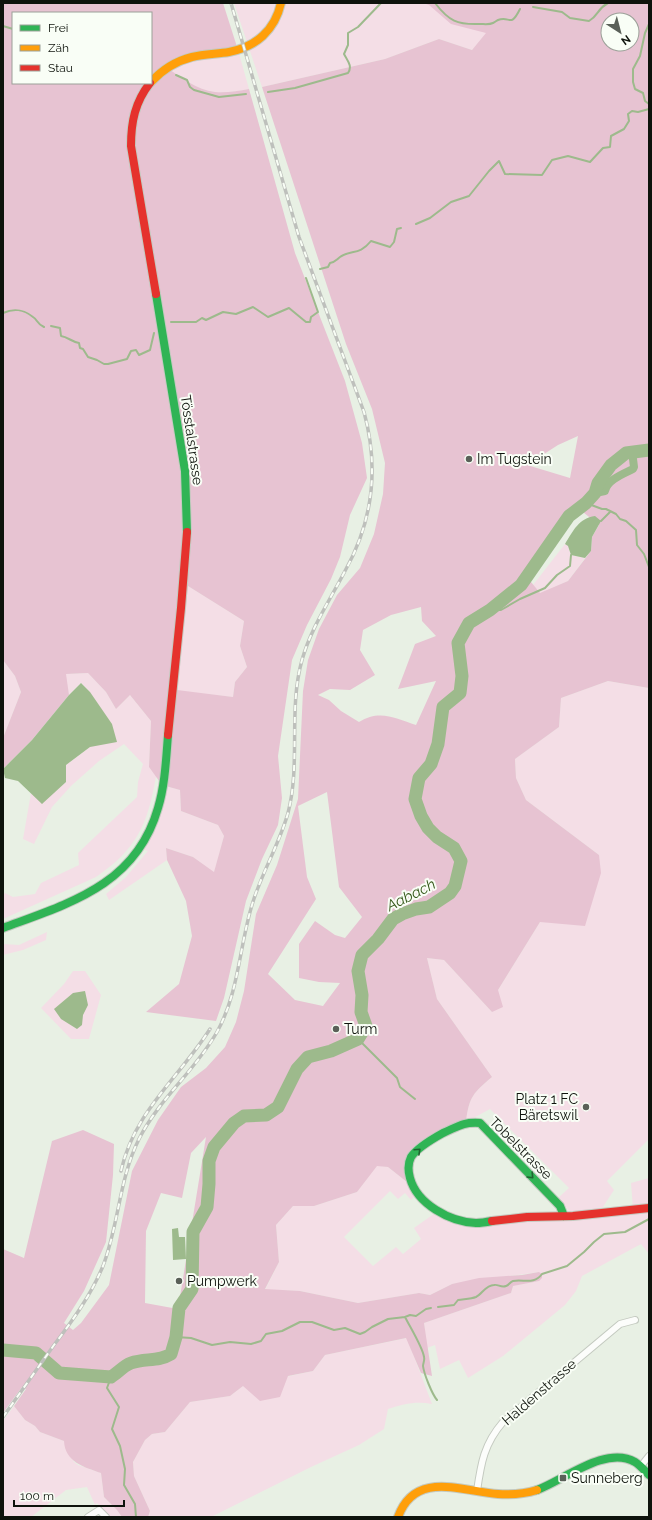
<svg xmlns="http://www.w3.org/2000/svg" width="652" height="1520" font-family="Raleway,sans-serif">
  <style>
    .green { fill: #f4dee6 }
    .forest { fill: #e7c3d2; fill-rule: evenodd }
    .water { fill: #9dba8c }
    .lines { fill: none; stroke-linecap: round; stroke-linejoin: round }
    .stream { stroke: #9dba8c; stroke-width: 2 }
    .canal { stroke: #9dba8c; stroke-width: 8 }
    .river { stroke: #9dba8c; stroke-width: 13 }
    .street-casing { stroke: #c4cac0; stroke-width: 8 }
    .fast-casing { stroke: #c4cac0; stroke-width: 10 }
    .slow-casing { stroke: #c4cac0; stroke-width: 10 }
    .jam-casing { stroke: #c4cac0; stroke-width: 10 }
    .street { stroke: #fcfdfb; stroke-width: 6 }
    .fast { stroke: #30b455; stroke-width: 8 }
    .slow { stroke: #ff9f0a; stroke-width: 8 }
    .jam { stroke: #e5322d; stroke-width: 8 }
    .rail-casing { stroke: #bec0bc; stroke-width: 3.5 }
    .rail { stroke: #f9fef6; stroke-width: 2; stroke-dasharray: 6; stroke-linecap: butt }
    .oneway { stroke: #1f6430 }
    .poi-dot { fill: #5a6058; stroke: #f9fef6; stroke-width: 1.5 }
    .labels { text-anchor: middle; stroke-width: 4; stroke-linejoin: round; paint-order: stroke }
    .street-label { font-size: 14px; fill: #0e130c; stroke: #f9fef6 }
    .poi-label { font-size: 14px; fill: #0e130c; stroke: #f9fef6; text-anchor: start }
    .water-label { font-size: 15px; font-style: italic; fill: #345718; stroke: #f9fef6 }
  </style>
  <rect width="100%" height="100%" fill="#e8f0e4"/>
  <path class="green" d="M234,3h255l-2,30 -15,17 -33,-11 -54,20 -123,28z
    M238,50l11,39c-11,2 -23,4 -35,3 -17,-2 -33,-15 -48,-24l10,-5z
    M565,544l3,2 3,9 14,3 -17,23 -28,13 -7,-9z
    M188,586l56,35 -4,25 7,21 -12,15 -2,15 -56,-6z
    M3,660l12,16 6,16 -18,46z
    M88,673l18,19 10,17 14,-14 21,26 -2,46 7,9c-8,48 -19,73 -60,101l-93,42v-24l2,-2 8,4 22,-3 6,-11 38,-18 -1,-12 59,-56 1,-15 5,-18 -19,-20 -25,17 -28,25 -19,21 -18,37 -11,-5 8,-46 11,10 24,-21v-17l24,-18v-55l-9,-9 -12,12 -4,-21z
    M608,681l41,7v451l-42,42 7,9 -15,23 34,-4 -2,-26 18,-5v76l-8,-10 -59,32 -6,15 -11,14 -62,51 -35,22 -9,-18 -19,9 -5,-24 -8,3 -3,-25 87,-30 2,-7 26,-5v-9l-87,12 -22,11 -11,-2 -61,10 -58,-12 -35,-1 14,-28 -3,-37 17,-19h21l43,-14 20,-27 11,2 24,19 5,8 -6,6 -6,-7 -7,6 -8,-8 -46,46 29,29 23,-19 7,7 18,-15 -7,-11 24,-17 21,9 114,-5 -15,-17 11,-10 -79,-79 -24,13c3,-25 7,-29 26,-45l-55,-78 -10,-41 17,2 48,52 6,-22 42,-68 59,-67 -73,-55 -10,-22 -1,-19 44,-32 2,-29z
    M162,785l18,5 1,21 37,14 6,11 -10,37 -21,-16 -27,-9 1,12 -58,40 -3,-6 20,-17 22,-26 -9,-3 12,-21z
    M47,932l-1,8 -23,10 -20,5v-14l1,3 15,1z
    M73,971h12l16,24 -12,44h-18l-30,-31 23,-24z
    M407,1338l25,66c-16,-3 -29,0 -44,5l-4,20 -25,16 -48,22 -100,50h-63l2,-6 -16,-35 -1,-14 12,-22 7,-6 13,-2 25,-30 40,-6 13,-10 70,-15 12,-16z
    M14,1406l11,14 10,6 5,6 24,9 10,21 4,3 23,8 3,24 13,13 5,7h-12l-13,-14 -2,2 -8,-18 -21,3 -35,27h-28v-96z"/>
  <path class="forest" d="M3,3h220l15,47 -44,7 -27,11c14,9 30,22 48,24 11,1 23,-1 34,-3l46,164 50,128 17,62 5,35 -17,37 -10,42 -9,22 -24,46 -15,35 -14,96 4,42 -4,27 -16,34 -16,42 -22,97 -8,23 -70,-9 33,-28 13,-48 -6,-35 -19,-41 -1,-12 27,9 21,15 10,-36 -6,-11 -37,-14 -1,-21 -18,-5 -13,-18 2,-46 -21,-26 -14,14 -10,-17 -18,-19 -22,1 3,21 -37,45 -29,29v-31l18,-46 -6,-16 -12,-16zM13,13h138v70h-138zM188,586l56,35 -4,25 7,21 -12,15 -2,15 -56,-7z
    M423,3h226v685l-41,-7 -47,17 -2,29 -44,32 1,19 10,22 73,55 2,18 -16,53 -45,-4 -42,68 5,17 -11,5 -48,-52 -17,-2 10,41 55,78c-19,16 -23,20 -26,45l-55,35 1,29 -24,-19 -11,-1 -20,26 -43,14h-21l-17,19 3,37 -14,27 35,2 58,12 61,-10 11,2 22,-11 27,-6 43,-3 17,-3 3,2v4l-3,3 -26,5 -2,7 -87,30 8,53 -11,-3 -15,-35 -81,17 -12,16 -25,5 -8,21 -20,4 -17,-15 -13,10 -40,6 -25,30 -13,2 -7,6 -12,22 1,14 16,35 -2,6h-26l-5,-7 -13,-13 -3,-24c-17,-6 -36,-11 -37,-32l-24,-9 -5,-6 -10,-6 -11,-14 12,-17 -4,-2 -19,26v-164l21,9 28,-117 31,-11 31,14 -1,31 -7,67 -22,49 -20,32 9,7 8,-7 28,-38 23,-114 26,-51 23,-33 25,-19 19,-21 11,-25 8,-31 12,-77 21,-49 21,-66 5,-108 5,-31 11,-31 18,-34 23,-27 14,-34 9,-40 2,-31 -13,-54 -26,-65 -84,-257 123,-28 54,-20 33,11 14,-17 -35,-9 -22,-19zM608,20h24v24h-24zM578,436l-8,42 -43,-13 31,-20zM578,508l21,17 -7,12 -1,14 -23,30 -28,12 -13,-16 36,-56zM421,607l1,14 14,15 -21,8 -17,45 38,-8 -20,44c-20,-7 -37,-16 -57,-3l-18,-11 -12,-11 -11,-5 12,-6 20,1 25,-15 -15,-25 3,-20 28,-15zM327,792l12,95 23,30 -17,21 -10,-3 -20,-14 -16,23v34l20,4 21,1 -17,23 -28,-6 -27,-26 48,-75 -9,-22 -9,-71zM206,1137l-28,172 -33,-6 1,-72 15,-38 21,5 9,-45z"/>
  <path class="water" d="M595,516l6,5 -9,16 -1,14 -6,7 -14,-3 -3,-9 -3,-2c8,-13 14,-26 30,-28z
    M81,683l9,9 22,32 5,18 -27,5 -24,18v17l-24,22 -24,-23 -13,-3 -2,-9 29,-29 37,-45z
    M85,991l3,14 -5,10 -1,10 -5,4 -16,-10 -7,-10 19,-16z
    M178,1228l1,9h6l1,22 -13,1 -1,-31z"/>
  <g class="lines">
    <path class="stream" d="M435,3c14,18 22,22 45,21 4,0 9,1 13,-1 2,-1 3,-2 5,-3 12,-5 12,9 22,-11
      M533,7l29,5 8,6 19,3c10,-6 8,-12 19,-18
      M649,24l-4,9 -5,23 -7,13v13l2,7 8,4 2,8 4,3
      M3,26l10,3
      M176,75l11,5 3,7 4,3 25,7 27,-3
      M268,92l27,-4 53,-15c5,-7 -1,-13 -4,-19l4,-9v-12l10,-6 23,-24
      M416,224l14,-6 21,-16 18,-6 20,-25 10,-10 6,13 37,1 10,-15 16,-4 22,6 13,-14 7,-1 1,-11 13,-7 5,-8 -1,-7 4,-3 6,1 11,-3
      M320,269l8,-2 2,-4c5,-1 6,-3 10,-6 11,-8 19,-1 31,-16l19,6 4,-5 3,-13 4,-1
      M3,313c11,-5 20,-4 30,4 5,3 3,6 11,10
      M171,322h25l6,-4 4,2 17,-8 13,2 17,-7 15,10 21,-9 17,14h4l1,-5 7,-5 -12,-34
      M51,326l9,2 1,8c7,1 11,6 18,7l1,5 3,1 5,8 9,3 7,4h4l19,-5 4,-8 5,-1 3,5 11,-5 4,-17
      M586,503l16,6h4l10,5 4,5 6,2 10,9 1,15 7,9 5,13
      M601,521l9,-9
      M490,610h11l19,-11 25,-11 12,-13 13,-9 1,-11
      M358,1039l39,39 3,9 15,12
      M438,1307l16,-2 4,-5c6,-1 13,-1 18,-3 6,-3 10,-12 18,-12 4,-1 7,3 12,1 3,-1 4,-4 7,-5 11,-2 21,4 29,-7l25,-8 17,-14 10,-10 10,-8 21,-2 24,-13
      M405,1317c5,10 18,31 19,40 1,3 -1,6 -1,9 1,8 9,28 14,34
      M176,1337l15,1 21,7 18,-3 21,2 10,-3 5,-7 16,-3 18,-9h12l22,8 11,-2 15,6 5,-2 7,-5 16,-8 17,-2 5,-2 6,1 10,-7 5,-1
      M111,1377l-4,11 12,19 -7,22 8,17 5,23 -1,16 11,19 1,13"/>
    <path class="canal" d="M595,493l10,-2c2,-11 18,-17 28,-22l1,-2 -2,-16"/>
    <path class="river" d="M3,1350l33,3 23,20 52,4c7,-4 12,-11 20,-14 14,-5 27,-1 40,-9l5,-17 3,-29 13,-19 1,-57 14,-25 2,-23v-23l5,-14 20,-24 10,-7 22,-1 12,-8 19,-38 11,-12 23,-6 27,-12 8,-13 -5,-14 1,-17 -4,-24 4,-16 16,-16 15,-20 9,-5 14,-5 13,-2 21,-14 5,-7 6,-25 -7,-13 -17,-11 -9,-9 -7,-12 -6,-17 4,-21 12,-14 7,-20 5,-37 17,-14 2,-17 -4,-33 11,-20 21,-13 31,-25 48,-69 17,-13 9,-10 3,-10 13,-18 15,-12 23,-3"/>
    <defs>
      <path id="street" d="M641,1466l8,-10
        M477,1491c4,-28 7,-47 26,-69l117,-98 15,-4
        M88,1517l11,-7 7,7"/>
      <path id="fast" d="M156,294l29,177 2,61
        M3,928c67,-25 133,-43 155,-120 7,-23 8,-48 10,-73
        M492,1221c-5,1 -11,2 -16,2 -26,-1 -59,-19 -66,-45 -2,-7 -2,-15 1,-21 6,-9 23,-19 32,-24 16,-7 19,-11 37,-10l80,83 4,10
        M537,1490c27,-10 69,-45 98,-28 5,3 10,9 14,13"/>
      <path id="slow" d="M151,82c11,-12 25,-21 41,-25 12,-3 25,-3 37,-5 27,-5 46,-22 52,-49
        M398,1517c17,-47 63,-26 100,-23 14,1 26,0 39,-4"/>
      <path id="jam" d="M150,83c-15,19 -19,39 -19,63l25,148
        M168,735l13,-127 6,-76
        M492,1221l35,-4 46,-1 76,-8"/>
    </defs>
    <use href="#street" class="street-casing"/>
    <use href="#fast" class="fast-casing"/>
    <use href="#slow" class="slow-casing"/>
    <use href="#jam" class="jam-casing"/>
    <use href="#street" class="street"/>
    <use href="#fast" class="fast"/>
    <use href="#slow" class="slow"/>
    <use href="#jam" class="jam"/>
    <defs>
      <path id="rail" d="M121,1171c13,-59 57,-92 89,-142
        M3,1417c17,-24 34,-48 51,-72 19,-25 37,-50 49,-79 16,-42 16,-87 36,-127 20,-40 56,-68 78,-107 22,-40 22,-84 35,-127 9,-31 27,-60 36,-92 13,-50 0,-103 14,-153 9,-32 28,-60 43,-89 28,-50 34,-104 19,-159l-65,-175 -68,-234"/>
    </defs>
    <use href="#rail" class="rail-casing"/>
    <use href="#rail" class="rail"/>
  </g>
  <defs><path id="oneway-chevron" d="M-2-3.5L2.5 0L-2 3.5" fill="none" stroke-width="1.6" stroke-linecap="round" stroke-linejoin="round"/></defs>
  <g class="oneway">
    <use href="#oneway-chevron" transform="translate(418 1151) rotate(-43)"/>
    <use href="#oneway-chevron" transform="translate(531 1176) rotate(46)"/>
  </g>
  <g class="poi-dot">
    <circle cx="469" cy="459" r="4"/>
    <circle cx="336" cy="1029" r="4"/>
    <circle cx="586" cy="1107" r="4"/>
    <circle cx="179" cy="1281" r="4"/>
    <rect x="559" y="1474" width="8" height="8" rx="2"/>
  </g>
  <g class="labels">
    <g class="street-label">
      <text transform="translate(192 440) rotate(82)" y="5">Tösstalstrasse</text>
      <text transform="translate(521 1148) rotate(45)" y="5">Tobelstrasse</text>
      <text transform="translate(539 1392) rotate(-41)" y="5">Haldenstrasse</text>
    </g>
    <g class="poi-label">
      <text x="477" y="464">Im Tugstein</text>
      <text x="344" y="1034">Turm</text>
      <text x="578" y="1104" text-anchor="end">Platz 1 FC<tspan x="578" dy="16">Bäretswil</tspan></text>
      <text x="187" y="1286">Pumpwerk</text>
      <text x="571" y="1483">Sunneberg</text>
    </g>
    <g class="water-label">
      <text transform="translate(411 895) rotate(-27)" y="5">Aabach</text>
    </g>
  </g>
  <rect width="652" height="1520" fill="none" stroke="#0e130c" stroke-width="8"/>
  <rect x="12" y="12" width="140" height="72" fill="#f9fef6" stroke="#9ba098"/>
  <rect x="20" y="25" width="20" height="6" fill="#30b455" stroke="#9ba098"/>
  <text x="48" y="32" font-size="12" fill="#0e130c">Frei</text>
  <rect x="20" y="45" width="20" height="6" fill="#ff9f0a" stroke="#9ba098"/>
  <text x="48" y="52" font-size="12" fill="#0e130c">Zäh</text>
  <rect x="20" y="65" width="20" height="6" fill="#e5322d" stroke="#9ba098"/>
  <text x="48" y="72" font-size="12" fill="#0e130c">Stau</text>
  <g transform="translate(620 32) rotate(144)"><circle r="19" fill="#f9fef6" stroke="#9ba098"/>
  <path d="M0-3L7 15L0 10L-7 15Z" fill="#5a6058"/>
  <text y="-6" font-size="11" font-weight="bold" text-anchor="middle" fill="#0e130c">N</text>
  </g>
  <path d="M14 1500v6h110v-6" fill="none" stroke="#0e130c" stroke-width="2"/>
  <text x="20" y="1500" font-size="12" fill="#0e130c" stroke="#f9fef6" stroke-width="3" paint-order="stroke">100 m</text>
</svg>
